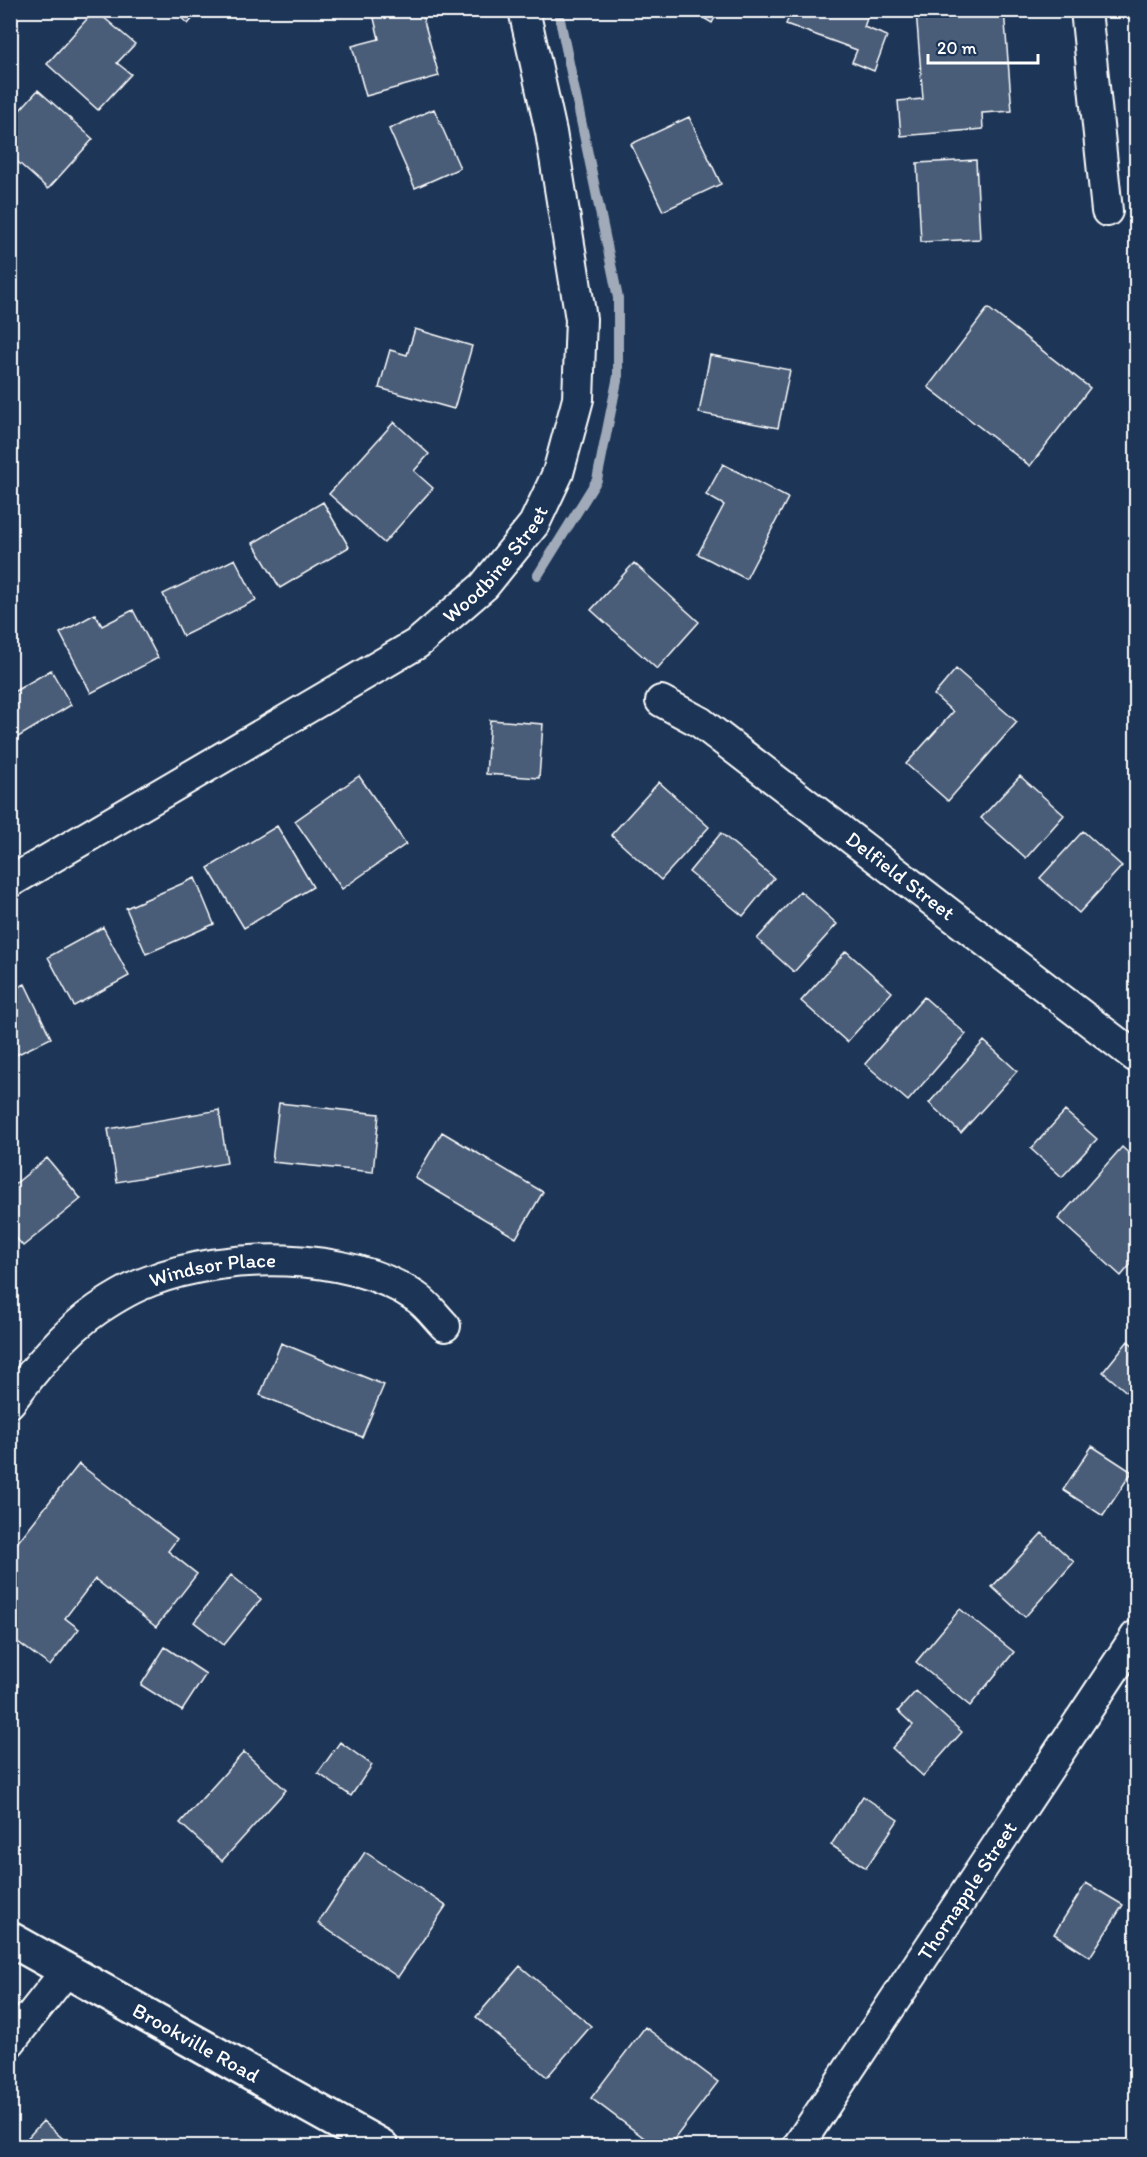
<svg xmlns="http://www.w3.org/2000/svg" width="1147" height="2157" font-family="Itim,sans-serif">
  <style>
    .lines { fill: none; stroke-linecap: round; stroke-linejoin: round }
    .stream { stroke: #a0aab8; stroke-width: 10 }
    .building { fill: #4a5d79; stroke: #fff; stroke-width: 1.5 }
    .minor-casing { stroke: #fff; stroke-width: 34 }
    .secondary-casing { stroke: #fff; stroke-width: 38 }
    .minor { stroke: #1d3557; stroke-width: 30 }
    .secondary { stroke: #1d3557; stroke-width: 33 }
    .labels { text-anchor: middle; stroke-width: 4.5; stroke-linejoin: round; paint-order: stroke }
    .street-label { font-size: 21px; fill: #fff; stroke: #1d3557 }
  </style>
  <rect width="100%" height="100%" fill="#1d3557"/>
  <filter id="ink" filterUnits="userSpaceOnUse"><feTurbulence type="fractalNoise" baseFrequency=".0167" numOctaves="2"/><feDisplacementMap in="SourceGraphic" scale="12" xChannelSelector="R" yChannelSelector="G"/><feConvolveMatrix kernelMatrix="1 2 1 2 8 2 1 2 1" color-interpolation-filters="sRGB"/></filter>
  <g filter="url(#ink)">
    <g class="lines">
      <path class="stream" d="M538,575l59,-95 21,-104v-78l-60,-288"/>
    </g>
    <path class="building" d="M95,10l40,34 -18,19 14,11 -33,36 -51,-46z
      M173,10h27l-12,14z
      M372,10h49l18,66 -73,20 -14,-50 27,-7z
      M690,10h29l-7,13z
      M792,10h78l-6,17 23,9 -13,35 -22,-9 5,-12 -71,-26z
      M916,10h88l8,101 -30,2 1,16 -82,7 -3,-35 25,-2z
      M38,90l55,49 -45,50 -38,-34v-34z
      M434,109l26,59 -45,20 -26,-59z
      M689,117l32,67 -58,27 -32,-67z
      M976,160l4,79 -59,3 -4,-79z
      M988,308l102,80 -60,78 -102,-79z
      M415,329l57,17 -18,63 -75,-21 11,-38 17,5z
      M710,355l80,15 -12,58 -79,-15z
      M394,422l35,32 -15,17 19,17 -49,55 -55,-49z
      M723,464l65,34 -42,81 -48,-25 26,-49 -18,-10z
      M323,502l26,45 -69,41 -27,-45z
      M235,559l21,41 -73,36 -20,-42z
      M634,563l65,59 -42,47 -66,-59z
      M133,610l25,48 -67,35 -31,-60 35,-19 7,12z
      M956,669l61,53 -69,79 -42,-37 47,-52 -19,-17z
      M51,670l20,35 -61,37v-48z
      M490,720l53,4 -4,54 -53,-4z
      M359,776l47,68 -64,45 -47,-68z
      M1020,776l44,39 -38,43 -45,-40z
      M659,782l50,45 -48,53 -50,-45z
      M277,826l36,61 -69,41 -36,-60z
      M1083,831l39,35 -43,47 -39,-35z
      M721,833l53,45 -31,38 -54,-44z
      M195,878l19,46 -68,30 -20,-46z
      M800,891l37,33 -43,48 -37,-33z
      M103,927l26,49 -55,30 -26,-49z
      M846,951l46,41 -45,50 -46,-41z
      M25,984l26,54 -41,20v-67z
      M924,997l42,37 -58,67 -43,-37z
      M984,1041l33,30 -56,62 -32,-30z
      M279,1103l100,11 -6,58 -101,-10z
      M219,1110l8,53 -110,19 -9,-53z
      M1065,1111l32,28 -35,38 -31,-28z
      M442,1132l101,60 -27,46 -101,-60z
      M1122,1147l14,13v98l-15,18 -63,-57z
      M47,1158l34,41 -58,47 -13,-15v-43z
      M1128,1341l8,7v52l-33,-28z
      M281,1343l103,42 -22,52 -102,-42z
      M1092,1446l40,26 -29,44 -40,-26z
      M79,1464l98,75 -9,12 29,23 -41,53 -61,-48 -30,39 14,11 -29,37 -40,-30v-84z
      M1042,1533l32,29 -49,55 -33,-30z
      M231,1575l30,24 -37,46 -30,-23z
      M960,1609l54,43 -44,54 -54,-44z
      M165,1647l41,27 -24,37 -41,-26z
      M916,1691l46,41 -39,44 -31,-28 21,-23 -15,-14z
      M340,1742l32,23 -21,31 -33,-23z
      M244,1752l42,38 -64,71 -42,-38z
      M863,1796l35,24 -32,48 -35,-23z
      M365,1852l81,54 -48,71 -80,-54z
      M1086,1883l37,22 -33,52 -36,-23z
      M520,1966l71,60 -44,51 -71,-60z
      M645,2027l73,55 -49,64h-14l-64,-48z
      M43,2121l28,25h-51z"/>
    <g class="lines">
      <defs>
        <g id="minor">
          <path d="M1086,10l21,201"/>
          <path id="s1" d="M661,701l39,21 436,335"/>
          <path id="s2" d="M10,882l408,-239 66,-57 50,-62 24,-51 20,-74 3,-80 -30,-187 -27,-122"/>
          <path id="s3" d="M10,1402c24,-32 54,-70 88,-93 15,-10 35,-22 52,-28 75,-29 198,-31 266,16 11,7 20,20 29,29"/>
          <path d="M10,2042l57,-72"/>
          <path id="s4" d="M798,2146l338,-510"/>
        </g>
        <g id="secondary">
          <path id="s5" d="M10,1939l371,207"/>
        </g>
      </defs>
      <use href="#minor" class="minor-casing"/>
      <use href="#secondary" class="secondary-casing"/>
      <use href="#minor" class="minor"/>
      <use href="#secondary" class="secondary"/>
    </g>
  </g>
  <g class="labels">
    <g class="street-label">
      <text dy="7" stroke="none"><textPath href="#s2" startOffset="584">Woodbine Street</textPath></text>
      <text dy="7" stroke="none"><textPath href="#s1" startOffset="297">Delfield Street</textPath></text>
      <text dy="7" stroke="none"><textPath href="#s3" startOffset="252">Windsor Place</textPath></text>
      <text dy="7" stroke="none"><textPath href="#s4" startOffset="306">Thornapple Street</textPath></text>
      <text dy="7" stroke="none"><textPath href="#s5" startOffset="213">Brookville Road</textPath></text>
    </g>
  </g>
  <rect width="1147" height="2157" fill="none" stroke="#1d3557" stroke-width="36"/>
  <rect x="18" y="18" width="1111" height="2121" fill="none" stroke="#fff" stroke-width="2" filter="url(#ink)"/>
  <path d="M928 54v9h110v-9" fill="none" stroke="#ffffff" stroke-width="3"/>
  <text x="937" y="54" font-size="18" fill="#ffffff" stroke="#1d3557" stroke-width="4.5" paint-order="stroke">20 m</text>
</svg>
